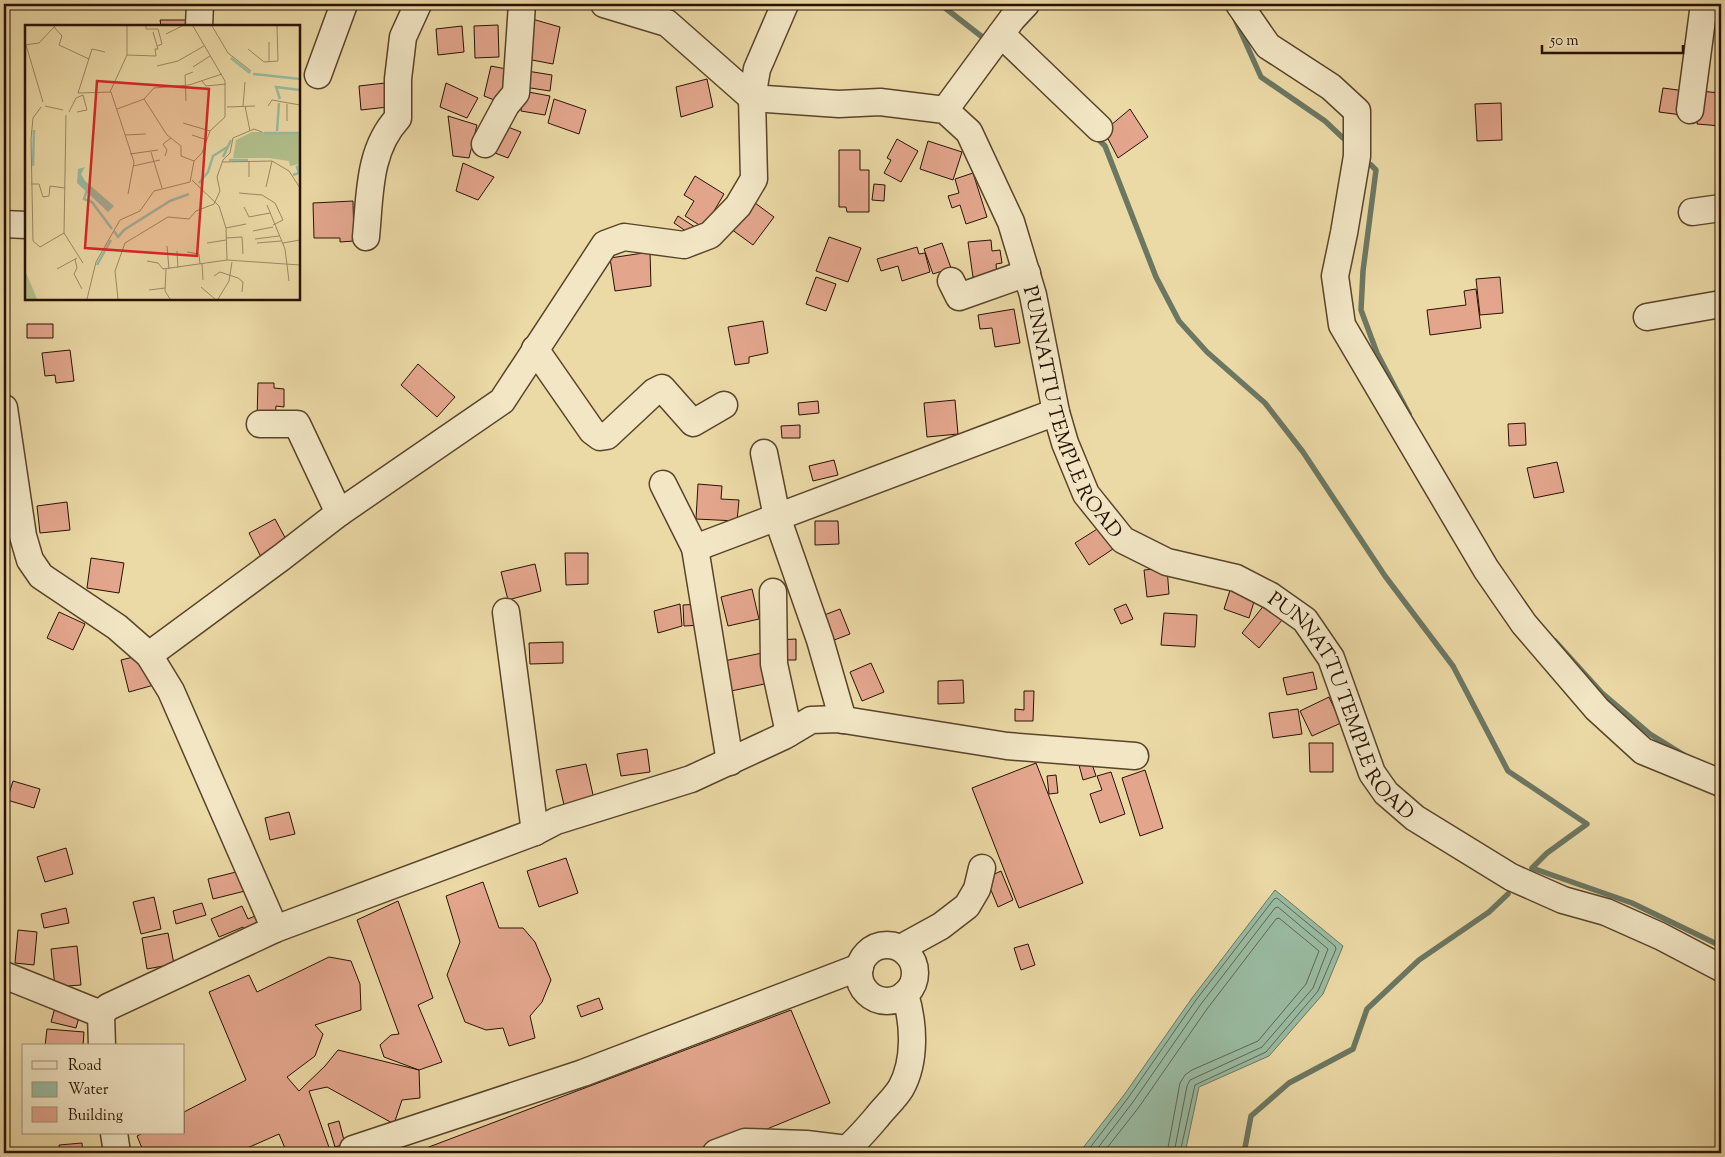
<svg xmlns="http://www.w3.org/2000/svg" width="1725" height="1157" font-family="'Sorts Mill Goudy',serif">
  <style>
    .water { fill: #99bba2; stroke: #6c7762 }
    .lines { fill: none; stroke-linecap: round; stroke-linejoin: round }
    .shore { stroke: #606652; stroke-width: 1 }
    .stream { stroke: #6c7762; stroke-width: 5.5 }
    .building { fill: #e3a68d; stroke: #281201 }
    .minor-casing { stroke: #59442a; stroke-width: 29 }
    .minor { stroke: #f2e6c5; stroke-width: 26 }
    .labels { text-anchor: middle; stroke-width: 4.5; stroke-linejoin: round; paint-order: stroke }
    .street-label { font-size: 20px; fill: #281201; stroke: #f2e6c5 }
    .inset-river { fill: none; stroke: #99bba2; stroke-width: 2.5 }
    .inset-road { fill: none; stroke: #9d8964; stroke-width: 1 }
    .view { fill: #d62828; fill-opacity: 0.15; stroke: #d62828; stroke-width: 2.5 }
    .inset-edge { fill: none; stroke: #281201; stroke-width: 2.5 }
  </style>
  <rect width="100%" height="100%" fill="#ebd9a6"/>
  <filter id="stains"><feTurbulence type="fractalNoise" baseFrequency=".004" numOctaves="4"/><feColorMatrix values="0 0 0 0 .2 0 0 0 0 .09 0 0 0 0 .02 0 0 0 .5 -.17"/></filter>
  <radialGradient id="worn" r=".72"><stop offset=".6" stop-color="#630" stop-opacity="0"/><stop offset="1" stop-color="#630" stop-opacity=".3"/></radialGradient>
  <path class="water" d="M1275,890l68,56 -20,48 -54,62 -70,31 -14,66h-106l45,-58 68,-97z"/>
  <g class="lines">
    <path class="shore" d="M1086,1153l42,-55 68,-98 78,-101 3,-1 58,48 1,3 -18,42 -52,61 -71,33 -15,68
      M1094,1153l39,-51 68,-98 74,-96 3,-1 50,42 -15,39 -51,59 -72,33 -3,6 -13,67
      M1103,1153l36,-46 68,-98 69,-90 3,-1 40,33 -13,33 -48,57 -66,29 -7,5 -5,8 -13,70"/>
    <path class="stream" d="M940,4l41,32
      M1235,19l26,58 64,44 18,17
      M1095,136l10,10 51,131 23,44 28,31 58,51 38,49 82,124 68,90 55,105 79,53 -40,29 -15,15 100,35 89,43
      M1371,165l5,5 -13,101 -2,39 16,43 32,61
      M1555,641l47,52 48,41 34,21
      M1244,1153l7,-37 38,-33 64,-34 14,-40 52,-49 70,-48 19,-18"/>
  </g>
  <path class="building" d="M443,4h44v3l-44,2z
    M532,19l28,8 -7,37 -26,-5z
    M160,20h28v6h-27z
    M498,25l1,32 -24,1 -1,-32z
    M462,26l2,26 -26,3 -2,-26z
    M491,66l20,4 -9,33 -18,-7z
    M527,71l25,4 -2,16 -26,-4z
    M707,79l6,28 -32,10 -5,-30z
    M394,82l3,24 -36,4 -2,-24z
    M446,83l32,15 -11,20 -27,-11z
    M1663,88l22,3 -3,24 -23,-3z
    M523,91l27,5 -5,19 -24,-4z
    M1699,91l22,2v33l-24,-2z
    M554,99l32,11 -7,24 -31,-11z
    M1501,103l1,37 -25,1 -2,-37z
    M1130,109l18,28 -30,21 -14,-27z
    M448,116l29,9 -8,33 -16,-2z
    M500,124l21,8 -13,26 -18,-7z
    M897,139l21,12 -17,31 -17,-9 7,-13 -4,-2z
    M928,141l34,11 -9,28 -33,-11z
    M839,150h21v20h9v42h-22l-1,-5h-7z
    M463,163l31,14 -16,23 -22,-9z
    M973,173l14,44 -21,7 -6,-19 -8,3 -4,-12 11,-3 -4,-14z
    M695,176l29,18 -20,34 -19,-12 9,-15 -10,-6z
    M874,184l11,1 -1,16 -12,-1z
    M751,200l23,17 -21,28 -22,-16z
    M353,201l1,40 -14,1v-4h-26l-1,-35z
    M678,216l23,15 -5,7 -22,-15z
    M829,237l32,11 -13,34 -32,-11z
    M991,240l1,11 8,-1 2,13 -6,1 1,10 -24,3 -5,-35z
    M942,243l9,25 -18,6 -9,-25z
    M917,247l2,7 6,-1 5,19 -28,9 -4,-15 -17,5 -4,-12z
    M650,252l1,34 -36,5 -5,-33z
    M816,277l20,7 -10,27 -20,-7z
    M1500,277l3,36 -23,2 -4,-36z
    M1476,289l5,39 -51,7 -3,-25 39,-5 -2,-14z
    M1014,309l6,34 -25,4 -3,-19 -12,1 -2,-14z
    M763,321l5,32 -19,4v6l-14,2 -7,-38z
    M27,324h26v14h-26z
    M70,350l4,31 -18,2 -1,-8 -10,1 -3,-23z
    M418,364l37,33 -18,20 -36,-32z
    M258,383h16v5l10,1v18l-8,-1 -1,13h-18z
    M955,400l3,34 -31,3 -3,-34z
    M818,401l1,12 -20,2 -1,-12z
    M1525,423l1,22 -17,1 -1,-22z
    M800,425v13h-18l-1,-12z
    M834,460l4,15 -25,6 -4,-15z
    M1557,462l7,30 -30,6 -7,-30z
    M698,484l24,2 -1,13 18,1 -2,21 -41,-2z
    M67,502l3,28 -30,3 -3,-27z
    M275,519l13,24 -27,14 -12,-24z
    M815,521h23l1,23 -24,1z
    M1102,526l14,21 -27,18 -14,-22z
    M565,553h23v31l-22,1z
    M91,558l33,5 -5,30 -32,-5z
    M535,564l6,27 -33,9 -7,-28z
    M1167,568l2,26 -22,3 -3,-27z
    M1232,584l25,8 -8,26 -25,-9z
    M752,589l7,30 -31,7 -7,-29z
    M1269,599l18,15 -28,34 -17,-15z
    M680,604l2,22 -24,7 -4,-22z
    M701,604l1,21 -18,1 -1,-21z
    M1126,604l7,15 -12,5 -7,-15z
    M840,609l10,25 -21,8 -10,-25z
    M59,612l26,12 -12,26 -26,-12z
    M1164,613l33,2 -2,32 -34,-2z
    M796,639v21h-18l-1,-20z
    M563,642v21l-33,1 -1,-21z
    M762,653l7,30 -38,8 -7,-30z
    M146,654l8,31 -25,7 -8,-32z
    M871,663l13,29 -22,9 -12,-29z
    M1313,672l4,17 -30,6 -4,-17z
    M963,680l1,23 -26,1v-23z
    M1024,691h10l-1,30h-18v-12l9,1z
    M1329,697l12,26 -29,13 -12,-25z
    M1298,709l4,25 -29,4 -4,-25z
    M1309,743h24v29h-23z
    M647,749l3,23 -29,4 -4,-22z
    M1091,761l5,15 -13,4 -4,-15z
    M1036,763l47,120 -64,25 -47,-120z
    M586,764l8,35 -30,6 -8,-35z
    M1145,770l18,58 -23,8 -18,-58z
    M1111,772l14,42 -25,9 -10,-29 12,-4 -5,-14z
    M1056,775l2,18 -9,1 -2,-18z
    M13,781l27,8 -6,19 -27,-8z
    M289,812l6,22 -25,6 -5,-22z
    M66,848l7,26 -28,8 -8,-25z
    M566,858l12,35 -39,14 -12,-36z
    M244,870l5,20 -36,9 -5,-20z
    M1001,871l12,29 -15,7 -12,-29z
    M483,882l16,46h24l12,14 16,38 -9,22 -12,14 5,22 -26,8 -6,-18 -17,2 -21,-8 -18,-47 13,-33 -14,-46z
    M154,897l7,32 -20,5 -8,-32z
    M398,901l35,97 -15,7 24,57 -23,8 -35,-13 -4,-12 11,-10 8,-1 -42,-114z
    M202,903l4,12 -30,9 -3,-13z
    M242,906l6,13 14,-6 6,12 -22,9 -3,-7 -24,10 -8,-18z
    M66,908l3,15 -25,5 -3,-14z
    M18,930l19,2 -3,33 -19,-2z
    M168,933l6,31 -27,5 -5,-31z
    M1028,944l7,21 -14,5 -7,-22z
    M77,946l4,39 -26,2 -4,-38z
    M329,957l22,4 9,23 1,26 -46,15 8,9 -8,22 -28,21 12,14 26,-25 13,-16 81,20 1,28 -18,2 -8,24 -67,-37 -18,4 22,62h-44l-8,-19 -43,19h-92l-7,-17 6,-3h41v-21l62,-32 -37,-88 40,-17 8,17z
    M599,998l4,11 -22,8 -4,-11z
    M56,1004l25,6 -5,18 -25,-6z
    M791,1010l39,93 -121,50h-296z
    M47,1029l37,3 -1,14h-38z
    M339,1121l6,23 -10,3 -7,-23z
    M82,1143l1,10h-23l-1,-8z"/>
  <g class="lines">
    <defs>
      <g id="minor">
        <path id="s1" d="M604,4l63,19 85,75 87,6 41,-2 65,8 24,22 42,90 22,73 23,117 9,31 21,51 37,46 44,22 69,16 35,18 34,24 26,38 41,115 14,20 29,25 96,59 52,23 43,12 54,24 61,32"/>
        <path d="M1239,4l29,42 63,41 26,24v45l-13,77 -9,43 7,49 144,244 38,55 73,85 46,42 78,32"/>
        <path d="M199,26l1,-22"/>
        <path d="M1001,34l98,94"/>
        <path d="M318,75l26,-71"/>
        <path d="M945,110l67,-91 14,-15"/>
        <path d="M1690,110l14,-106"/>
        <path d="M485,144l21,-39 10,-12 6,-89"/>
        <path d="M1692,212l29,-4"/>
        <path d="M4,224l22,1"/>
        <path d="M366,237c4,-41 2,-87 32,-119v-39l5,-42 15,-33"/>
        <path d="M951,281l8,16 68,-24"/>
        <path d="M1647,317l74,-13"/>
        <path d="M535,349l57,82 8,6 7,-1 47,-44 8,-4 31,35 31,-18"/>
        <path d="M4,408l19,128 7,24 11,16 76,51 32,28 22,36 104,238"/>
        <path d="M260,424h37l42,89"/>
        <path d="M764,453l13,64 43,123 23,80"/>
        <path d="M663,484l32,64 35,214"/>
        <path d="M695,548l361,-136"/>
        <path d="M773,592l1,72 15,69"/>
        <path d="M506,612l29,220"/>
        <path d="M149,655l133,-98 57,-44 163,-112 103,-157 19,-7 60,8 26,-10 28,-29 16,-27 -2,-81 5,-29 28,-65"/>
        <circle cx="887" cy="973" r="28"/>
        <path d="M901,948l40,-22 26,-20 10,-17 5,-21"/>
        <path d="M4,975l97,39"/>
        <path d="M102,1046l-1,-32 7,-7 167,-78 260,-97 21,-11 135,-42 93,-43 27,-16 27,-1 169,27 128,10"/>
        <path d="M114,1133l3,20"/>
        <path d="M353,1149l230,-76 277,-106"/>
        <path d="M716,1153l29,-11 61,2 41,5"/>
        <path d="M842,1153c13,-10 24,-23 35,-36 7,-9 18,-19 24,-29 15,-27 13,-65 4,-94"/>
      </g>
    </defs>
    <use href="#minor" class="minor-casing"/>
    <use href="#minor" class="minor"/>
  </g>
  <g class="labels">
    <g class="street-label">
      <text dy="7" stroke="none"><textPath href="#s1" startOffset="706">PUNNATTU TEMPLE ROAD</textPath></text>
      <text dy="7" stroke="none"><textPath href="#s1" startOffset="1140">PUNNATTU TEMPLE ROAD</textPath></text>
    </g>
  </g>
  <g transform="translate(25 25)">
    <rect width="275" height="275" fill="#ebd9a6"/>
    <path d="M227,107h48v32l-10,2 -1,-5 -20,-3h-36l3,-18zM0,245l12,29h-12z" fill="#b1c08c"/>
    <path d="M60,142l-4,7 4,7 29,25 -6,6 -31,-29 1,-14z" fill="#99bba2"/>
    <path class="inset-river" d="M206,33l19,15M228,49l47,5M255,74l-4,-12 24,3M252,106l2,-28M239,108h36M198,132l8,-17M204,135h19M8,141l1,-36M268,150l6,-2 -2,-6 3,-1M174,158l9,-11 5,-16 16,-10M62,165l-3,9 8,3 20,27M89,206l4,6 6,-7 46,-29 19,-7M72,240l14,-25"/>
    <path class="inset-road" d="M121,1v3h12l4,15 -5,2M187,1l16,27 23,18M29,2l8,9 -3,9 30,14M141,9l16,-8M0,20l14,-2 16,-17M1,20l17,57M223,24l16,13 14,-1 -1,-35M80,27l-13,-3 -14,44 33,-1 23,70 -6,32M102,30l29,1 -1,-7h3l-5,-17M244,37v-20M132,41l21,-5 26,-15M168,42l17,-11M177,56l4,5 20,-2M85,67l17,-37v-29M119,74l23,36 14,11v10l13,5M161,76l-1,-26 8,-3M262,79v17M20,81l18,4M218,81l2,-24M220,81l5,25M243,81l4,-6 28,5M16,82l-8,11 -2,21 2,102 7,6 24,-14 19,30M202,82l28,-1M92,84l27,-10 10,-11 35,-3 33,-11M44,87l7,-14 7,-3 4,15 -10,2M158,98l27,8M100,110l21,-1M167,110l15,5M126,127l11,36M105,129l28,-4M140,131l2,-6 -4,-6 8,-6M198,137l49,-1 17,10 11,17M108,141l27,-6M224,152v-16M167,155l27,26 7,22 1,32 73,5M6,159h8l4,13 6,-1 1,-10 15,2M241,162l6,-26M214,168l23,2 13,8 8,17 -10,5M242,180l18,44 4,32M219,182l5,10 21,-4M201,203l20,-4M228,206l20,-4M39,208l2,-118M201,213l16,-1 1,17M230,214l24,-3M182,218l19,-3M232,218l24,-2M258,218l17,-3M142,221l2,23M152,226l1,17M162,227l12,2 1,10M50,234l2,9 -3,6 8,15M122,236l11,2 5,6 64,-9M177,239l1,16M32,244l20,-11M141,244l-1,22 5,8M189,251l6,-4 18,6 5,4 -1,10M176,262l14,12M124,265l16,-2M62,274l9,-37 24,-42 20,-9 14,-20 36,-9 4,-21 8,-8 8,-22 15,-14v-36l-32,-55M93,274l-3,-28 10,-28 43,-26 21,2 7,-8 18,-7 6,-13 -3,-14 6,-17 7,-7 3,-15 21,-9 8,3M193,274l11,-18 3,-19"/>
    <path class="view" d="M72,56l112,8 -12,167 -112,-8z"/>
    <rect width="275" height="275" class="inset-edge"/>
  </g>
  <rect width="1725" height="1157" fill="none" stroke="#ebd9a6" stroke-width="20"/>
  <rect x="5" y="5" width="1715" height="1147" fill="none" stroke="#281201" stroke-width="2.5"/>
  <rect x="10" y="10" width="1705" height="1137" fill="none" stroke="#281201"/>
  <rect x="22" y="1044" width="162" height="90" fill="#f2e6c5" stroke="#a19177"/>
  <rect x="32" y="1061" width="25" height="8" fill="#f2e6c5" stroke="#a19177"/>
  <text x="68" y="1070" font-size="15" fill="#281201">Road</text>
  <rect x="32" y="1082" width="25" height="15" fill="#99bba2" stroke="#a19177"/>
  <text x="68" y="1094" font-size="15" fill="#281201">Water</text>
  <rect x="32" y="1107" width="25" height="15" fill="#e3a68d" stroke="#a19177"/>
  <text x="68" y="1120" font-size="15" fill="#281201">Building</text>
  <path d="M1542 45v8h141v-8" fill="none" stroke="#281201" stroke-width="2.5"/>
  <text x="1550" y="45" font-size="15" fill="#281201" stroke="#f2e6c5" stroke-width="4" paint-order="stroke">50 m</text>
  <rect width="100%" height="100%" filter="url(#stains)"/>
  <rect width="100%" height="100%" fill="url(#worn)"/>
</svg>
